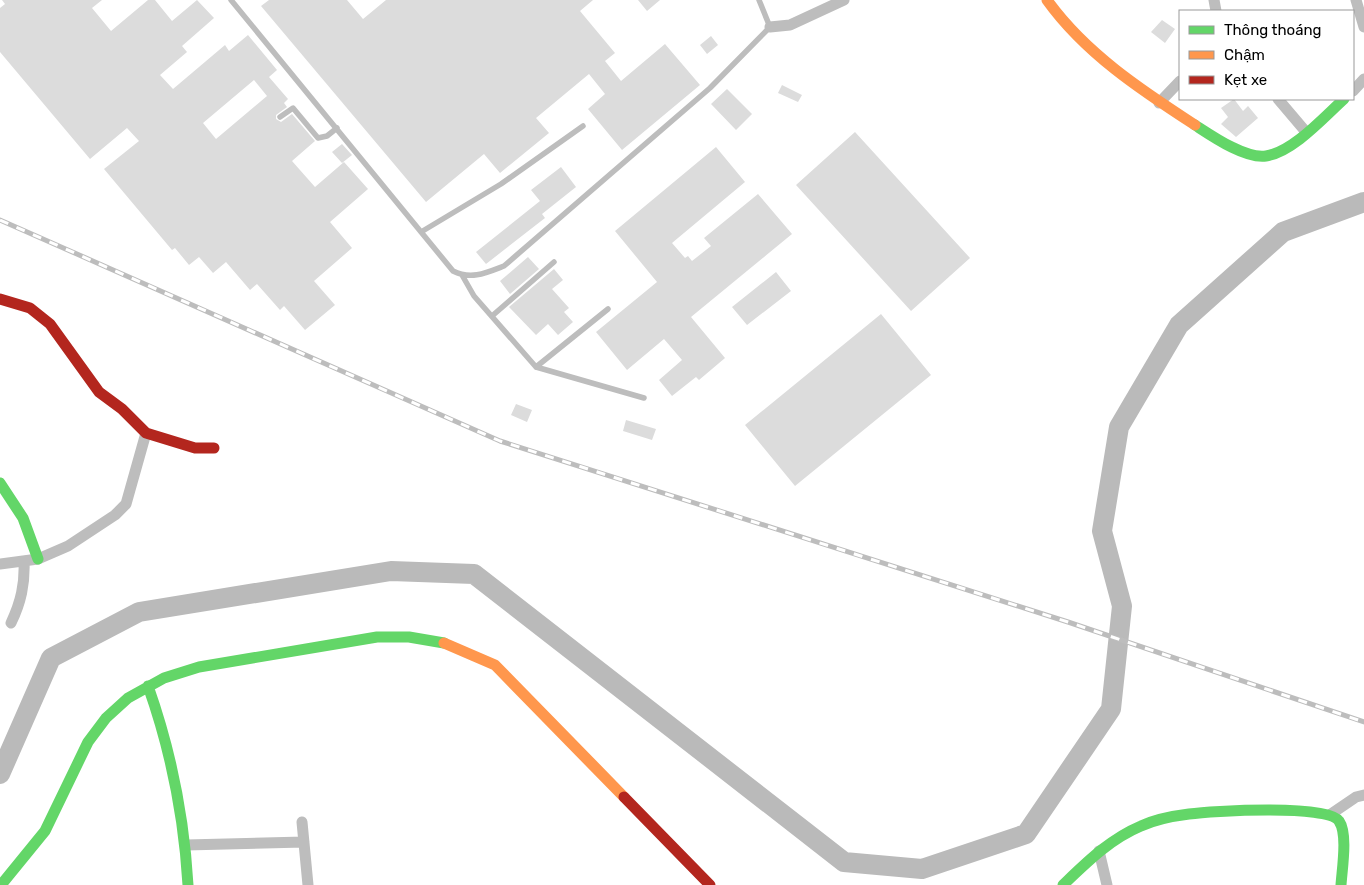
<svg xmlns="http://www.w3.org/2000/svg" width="1364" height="885" font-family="Rubik,sans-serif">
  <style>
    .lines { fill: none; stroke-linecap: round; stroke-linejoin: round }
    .river { stroke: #bababa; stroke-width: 20 }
    .building { fill: #dcdcdc; fill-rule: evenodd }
    .lane { stroke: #bdbdbd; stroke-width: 5.5 }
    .street { stroke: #bdbdbd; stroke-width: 11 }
    .fast { stroke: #63d668; stroke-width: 11 }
    .slow { stroke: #ff974d; stroke-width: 11 }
    .jam { stroke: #b3261e; stroke-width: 11 }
    .rail-casing { stroke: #bdbdbd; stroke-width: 5 }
    .rail { stroke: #fff; stroke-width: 3; stroke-dasharray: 9; stroke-linecap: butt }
  </style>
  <rect width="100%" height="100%" fill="#fff"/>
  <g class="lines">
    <path class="river" d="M0,774l51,-116 88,-46 252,-41 83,3 370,288 78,7 104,-35 85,-125 11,-103 -20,-75 17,-104 60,-102 104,-93 81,-30"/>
  </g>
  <path class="building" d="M2,0h100l-10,8 19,23 37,-31h7l17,21 25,-21 17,18 -32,28 5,6 -27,23 13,14 52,-44 4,6 19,-16 29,35 -8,7 19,22 -4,4 3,4 -11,8v4l5,3 11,-8 23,27 -23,20 23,26 29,-25 24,27 -38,33 22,26 -38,33 21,24 -30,25 -21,-24 -4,4 -23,-26 -7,6 -24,-28 -13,11 -14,-16 -10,8 -14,-17 -3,2 -68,-81 35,-28 -12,-13 -37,31 -90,-107v-44l5,-4zM254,80l13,16 -51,43 -13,-16z
    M269,0h78l16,19 23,-19h207l-13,11 35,42 -10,8 16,20 44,-37 35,41 -78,65 -34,-41 17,-15 -16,-20 -53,44 13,15 -49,40 -16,-19 -58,48 -165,-196z
    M638,0h22l-13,11z
    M1162,20l13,9 -10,14 -14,-11z
    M711,36l7,9 -11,9 -7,-9z
    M782,85l20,10 -4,7 -20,-9z
    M727,89l25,25 -16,16 -25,-26z
    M1234,99l9,12 5,-5 10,12 -22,19 -15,-13 7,-7 -7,-9z
    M855,132l115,126 -59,53 -115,-126z
    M342,144l10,11 -10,8 -10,-11z
    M716,147l29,35 -73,61 13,15 3,-2 4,5 19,-15 -7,-8 54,-44 34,40 -101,83 34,41 -26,22 -3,-3 -24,19 -13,-16 23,-20 -18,-21 -37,31 -31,-38 61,-50 -42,-51z
    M561,167l15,20 -34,27 3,4 -59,46 -10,-12 64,-51 -9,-11z
    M528,257l11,12 -29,25 -10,-13z
    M554,269l9,11 -11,9 17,19 -5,4 9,10 -15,13 -10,-11 -12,11 -27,-28z
    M776,272l15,19 -44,34 -15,-18z
    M881,314l50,61 -136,111 -50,-61z
    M516,404l16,6 -5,12 -16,-7z
    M626,420l30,9 -4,11 -29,-9z"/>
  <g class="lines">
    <path class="lane" d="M231,0l222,271c18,9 33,2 51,-5l206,-178 60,-61 -11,-27
      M280,117l13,-9 25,30 9,-2 10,-8
      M421,232l80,-48 82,-58
      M462,275l12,21 62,71 108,31
      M492,316l62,-54
      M536,367l72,-58"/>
    <path class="street" d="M1214,0l2,11
      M1356,0l8,27
      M770,27l20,-2 54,-25
      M1353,91l11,-12
      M1278,99l28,33
      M1159,103l21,-22
      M0,564l38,-5 30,-13 47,-31 11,-11 20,-71
      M11,623c10,-21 14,-39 13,-62
      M1331,814l25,-17 8,-2
      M302,822l6,63
      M186,845l118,-3
      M1099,851l8,34"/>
    <path class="fast" d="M1195,125c17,11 50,34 71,31 27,-4 58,-39 78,-57
      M0,483l23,35 15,41
      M148,686c23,65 36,130 40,199
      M1,885l44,-54 43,-89 18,-24 22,-20 36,-20 35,-11 178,-30h32l35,6
      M1063,885c24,-23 47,-46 78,-59 15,-7 32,-10 48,-12 22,-3 139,-10 150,7 9,13 3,48 2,64"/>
    <path class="slow" d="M1047,0c38,53 94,90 148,125
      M444,643l51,22 129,132"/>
    <path class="jam" d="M0,299l30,9 20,16 49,68 23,17 24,24 49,15h19
      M624,797l86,88"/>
    <defs>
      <path id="rail" d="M0,220l500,221 568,181 296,100"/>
    </defs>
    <use href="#rail" class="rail-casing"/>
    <use href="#rail" class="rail"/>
  </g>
  <rect x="1179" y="10" width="175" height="90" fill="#ffffff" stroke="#999999"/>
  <rect x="1189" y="26" width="25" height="8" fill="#63d668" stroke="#999999"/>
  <text x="1224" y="35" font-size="15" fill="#000000">Thông thoáng</text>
  <rect x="1189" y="51" width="25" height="8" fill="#ff974d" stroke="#999999"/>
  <text x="1224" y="60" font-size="15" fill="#000000">Chậm</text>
  <rect x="1189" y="76" width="25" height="8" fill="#b3261e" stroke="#999999"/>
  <text x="1224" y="85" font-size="15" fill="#000000">Kẹt xe</text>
</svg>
